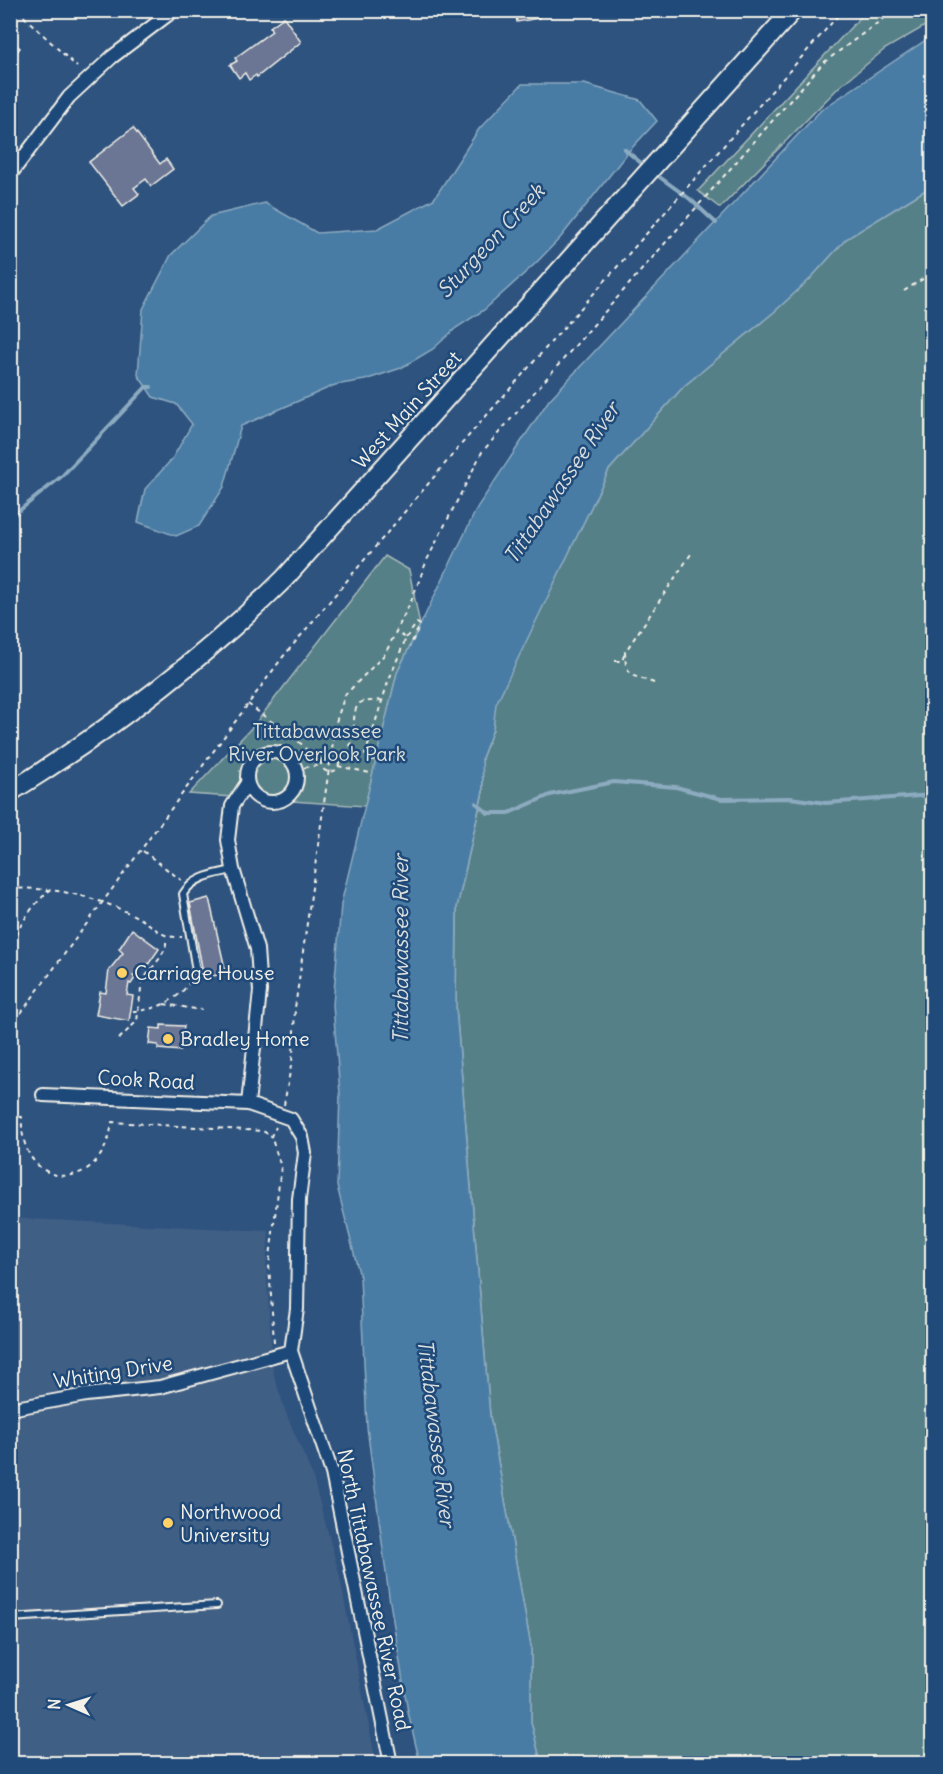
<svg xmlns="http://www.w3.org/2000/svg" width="943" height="1774" font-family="Delius,sans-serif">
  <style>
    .built { fill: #405e85 }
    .green { fill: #578087; stroke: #a6b8b8; stroke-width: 1.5 }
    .water { fill: #487ca5; stroke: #8dabc0; stroke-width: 1.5 }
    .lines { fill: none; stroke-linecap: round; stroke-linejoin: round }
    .stream { stroke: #8dabc0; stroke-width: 4 }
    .building { fill: #6b7694; stroke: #f4f1e8; stroke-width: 1.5 }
    .lane-casing { stroke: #f4f1e8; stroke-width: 10 }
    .street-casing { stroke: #f4f1e8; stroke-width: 16 }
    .secondary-casing { stroke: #f4f1e8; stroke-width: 22 }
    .path { stroke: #f4f1e8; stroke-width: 2; stroke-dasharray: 4.5 4.5; stroke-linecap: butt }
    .lane { stroke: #1f4a7a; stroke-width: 6 }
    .street { stroke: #1f4a7a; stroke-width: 12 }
    .secondary { stroke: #1f4a7a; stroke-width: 18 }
    .poi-dot { fill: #ffd166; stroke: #1f4a7a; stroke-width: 2 }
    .labels { text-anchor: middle; stroke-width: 5; stroke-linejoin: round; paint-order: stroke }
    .street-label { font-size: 20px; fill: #f4f1e8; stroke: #1f4a7a }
    .park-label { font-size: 20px; fill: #dce0d9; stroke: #1f4a7a }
    .poi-label { font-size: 20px; fill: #f4f1e8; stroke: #1f4a7a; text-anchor: start }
    .water-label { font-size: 21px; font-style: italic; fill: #dadfde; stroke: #1f4a7a }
  </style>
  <rect width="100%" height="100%" fill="#2e537f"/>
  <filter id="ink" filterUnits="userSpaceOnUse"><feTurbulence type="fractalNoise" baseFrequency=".0167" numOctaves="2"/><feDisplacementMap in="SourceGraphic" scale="12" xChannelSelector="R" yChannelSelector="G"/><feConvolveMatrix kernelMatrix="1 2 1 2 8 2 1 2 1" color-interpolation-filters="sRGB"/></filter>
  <g filter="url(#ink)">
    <path class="built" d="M10,1218l259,13 -3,35 7,106 13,41 26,61 27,99 37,190h-365z"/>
    <path class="green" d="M867,10l65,1v11l-47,27 -46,38 -119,121 -22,-17z
      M932,186v1577h-391l-10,-41v-75l-41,-231 -34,-408 1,-101 26,-115 -1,-34 11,-29 2,-25 114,-234 75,-84 90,-74 35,-32 37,-41z
      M385,556l24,14 11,55 -23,48 -32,133 -176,-12 66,-70z"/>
    <path class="water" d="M932,36v150l-86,53 -37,41 -35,32 -90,74 -75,84 -113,234 -3,25 -11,29 1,33 -26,116 -1,101 34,408 41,231v75l10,41h-121l-12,-51 -19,-116 -22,-169 -7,-150 -23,-91 3,-92 -7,-89 8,-101 56,-231 81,-167 71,-106 272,-290z
      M522,84h62l56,16 17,21 -28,30 -68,86 -25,26 -52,47 -28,18 -23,21 -32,19 -36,12 -30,5 -94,41 -17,61 -25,39 -23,10 -38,-14 7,-33 27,-30 20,-35 -16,-20 -23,-7 -15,-22 5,-66 28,-54 40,-39 54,-13 52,30 60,-4 57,-30 45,-70z"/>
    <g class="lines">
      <path class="stream" d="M624,149l22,18
        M654,173l36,26 26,24
        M10,518l52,-42 84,-89h5
        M476,803l12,10h21l41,-18 64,-13 62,5 45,12 69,-1 36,5 106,-8"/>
    </g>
    <path class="building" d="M515,10h23l1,8 -22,4z
      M284,17l17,25 -44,35 -1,-2 -7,5 -4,-7 -6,5 -9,-13 7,-4 -2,-3 37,-27 -2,-4z
      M10,40l10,8 -10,13z
      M133,128l27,36 6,-5 7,10 -22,17 -5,-7 -12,9 5,6 -16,12 -34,-44z
      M209,898l17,75 -22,5 -14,-75z
      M132,929l27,20 -14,20 -5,-3 -7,10 2,2 -4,6 -2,-1 -2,12 6,1 -4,25 -33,-6 4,-23 6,1 3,-23 14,-17 -4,-4z
      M161,1025l23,1 -1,8 4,1 -1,11h-5v5l-23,-2v-4l-9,-1 2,-16 10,1z"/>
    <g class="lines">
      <defs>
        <path id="lane" d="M196,971l-13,-77c11,-18 32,-20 50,-24
          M10,1618l207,-13"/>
        <path id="street" d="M10,175l59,-78 43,-40 62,-47
          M247 777a25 25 0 1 1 50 0a25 25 0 1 1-50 0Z
          M247,783l-15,23 -4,34 5,29 24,80 3,42 -12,113
          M43,1095l205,9 43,15 11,18 3,16 -6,46 -2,110 -6,42 41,122 59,291
          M10,1409l76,-14 74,-8 131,-36"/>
        <path id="secondary" d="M10,792c100,-62 190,-130 274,-213l509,-569"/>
      </defs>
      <use href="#lane" class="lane-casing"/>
      <use href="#street" class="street-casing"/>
      <use href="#secondary" class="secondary-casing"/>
      <path class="path" d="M17,10l60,57
        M904,291l28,-18
        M406,638l11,-15 3,2 -10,21
        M615,661h7l3,-8
        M654,683l-23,-8 -5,-9 -1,-14 68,-101
        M248,704l56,42 12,19
        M321 763a9 9 0 1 1 18 0a9 9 0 1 1-18 0Z
        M374,757l-9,-2 23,-73 18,-44 -10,-6
        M337,759c28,-22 11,-31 20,-53l4,-4 20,-2
        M373,761l3,-11
        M338,766l32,7
        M295,769l26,-4
        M143,851l38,29
        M10,889c46,-3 91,9 131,30 18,10 18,19 41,18
        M10,917l5,16
        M10,952c6,-23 21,-46 40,-62
        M164,1004l38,6
        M133,1011c24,-1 46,-11 59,-32
        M10,1028l272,-370 183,-218 378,-430
        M119,1039l18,-18 5,-40 18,-23 6,-11v-9
        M284,1105l9,-50 2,-47 32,-226 9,-60 9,-27 40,-41 27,-55 15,-39 55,-108 341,-389 72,-53
        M10,1116l12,1c-4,75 81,80 90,5l151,9 8,5
        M274,1342l-5,-77 12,-98 -10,-31 5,-9"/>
      <use href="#lane" class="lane"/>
      <use href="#street" class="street"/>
      <use href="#secondary" class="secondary"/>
    </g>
  </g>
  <g class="poi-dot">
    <circle cx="122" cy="973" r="6"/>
    <circle cx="168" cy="1039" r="6"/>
    <circle cx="168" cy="1523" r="6"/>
  </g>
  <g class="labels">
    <g class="street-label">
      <text transform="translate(407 410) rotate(-48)" y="7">West Main Street</text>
      <text transform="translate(146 1080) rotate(3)" y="7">Cook Road</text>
      <text transform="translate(113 1372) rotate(-9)" y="7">Whiting Drive</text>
      <text transform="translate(374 1590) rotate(78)" y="7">North Tittabawassee River Road</text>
    </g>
    <g class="park-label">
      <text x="317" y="738">Tittabawassee<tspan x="317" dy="23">River Overlook Park</tspan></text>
    </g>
    <g class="poi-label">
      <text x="134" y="980">Carriage House</text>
      <text x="180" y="1046">Bradley Home</text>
      <text x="180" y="1519">Northwood<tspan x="180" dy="23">University</tspan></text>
    </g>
    <g class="water-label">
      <text transform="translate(491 241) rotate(-47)" y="7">Sturgeon Creek</text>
      <text transform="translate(562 483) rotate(-56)" y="7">Tittabawassee River</text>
      <text transform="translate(401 949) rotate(-90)" y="7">Tittabawassee River</text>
      <text transform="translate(436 1433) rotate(83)" y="7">Tittabawassee River</text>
    </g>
  </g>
  <rect width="943" height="1774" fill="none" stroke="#1f4a7a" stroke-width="36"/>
  <rect x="18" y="18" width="907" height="1738" fill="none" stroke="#f4f1e8" stroke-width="2" filter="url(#ink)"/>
  <g transform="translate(69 1705) rotate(273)" stroke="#1f4a7a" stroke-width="4.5" paint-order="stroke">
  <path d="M0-4.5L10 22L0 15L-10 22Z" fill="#f4f1e8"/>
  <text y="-9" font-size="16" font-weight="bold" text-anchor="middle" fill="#f4f1e8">N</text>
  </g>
</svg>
